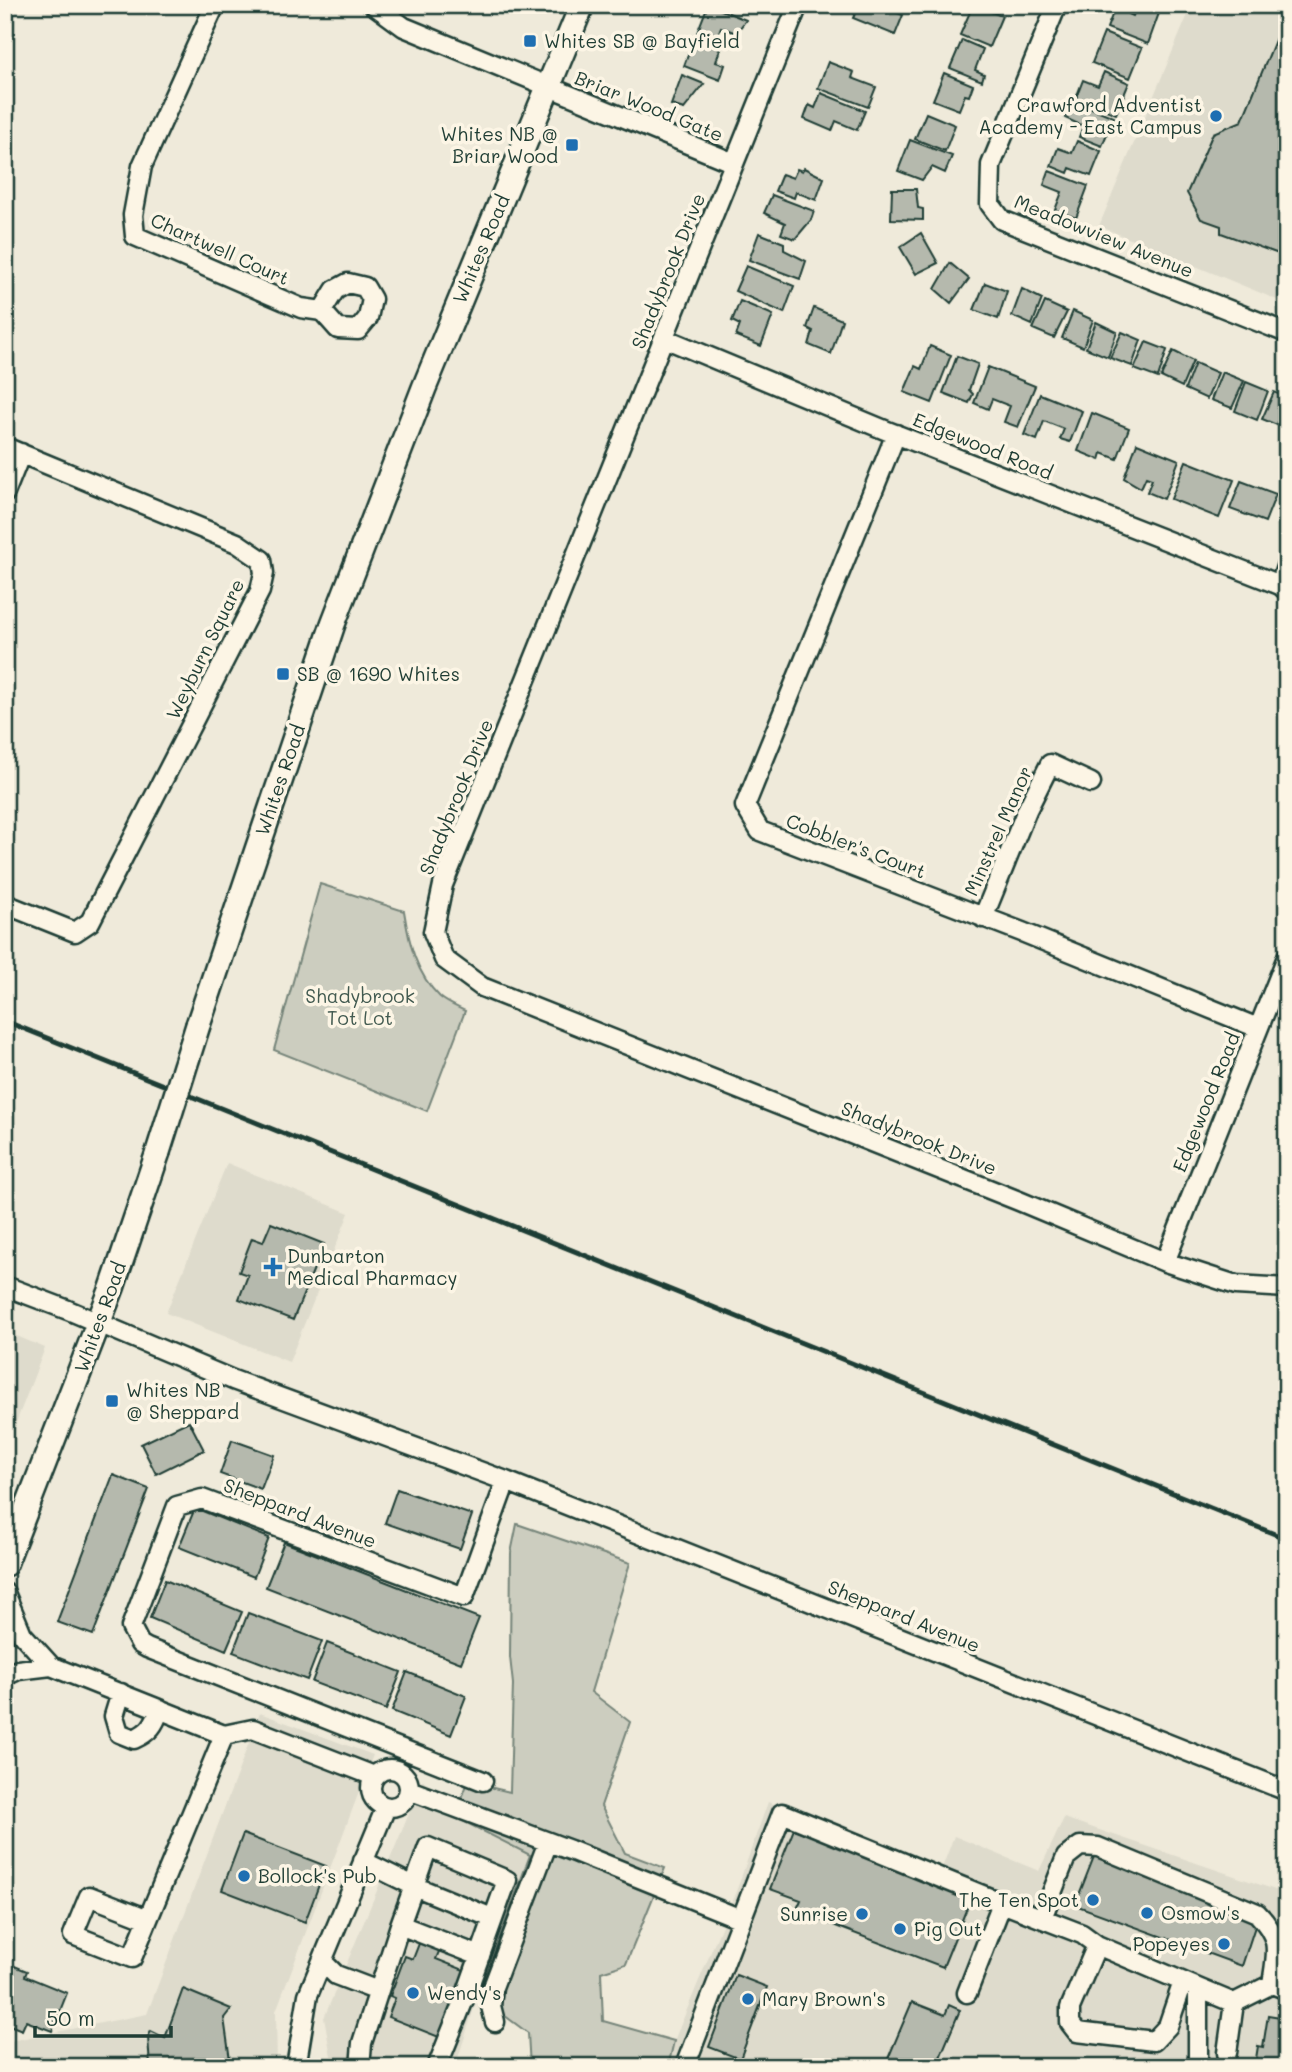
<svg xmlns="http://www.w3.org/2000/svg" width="1292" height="2072" font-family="Mali,sans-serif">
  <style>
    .built { fill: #dedbcc }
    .green { fill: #cccdbf; stroke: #76857a; stroke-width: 2 }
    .building { fill: #b5b9ad; stroke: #1f3d34; stroke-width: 2 }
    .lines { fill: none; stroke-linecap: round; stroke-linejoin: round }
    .minor-casing { stroke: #1f3d34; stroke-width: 23 }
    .major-casing { stroke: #1f3d34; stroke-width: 28 }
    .minor { stroke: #fcf5e5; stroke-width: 18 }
    .major { stroke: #fcf5e5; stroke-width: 23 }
    .rail { stroke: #1f3d34; stroke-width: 5 }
    .major-bridge-casing { stroke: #1f3d34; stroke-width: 28; stroke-linecap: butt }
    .major-bridge { stroke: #fcf5e5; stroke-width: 23 }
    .poi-dot { fill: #1f6fb2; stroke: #fcf5e5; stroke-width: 2.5 }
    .labels { text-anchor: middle; stroke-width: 7; stroke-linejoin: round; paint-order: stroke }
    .poi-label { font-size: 19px; fill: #1f3d34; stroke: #fcf5e5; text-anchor: start }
    .street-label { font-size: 19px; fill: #1f3d34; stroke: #fcf5e5 }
    .park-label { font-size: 19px; fill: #425a50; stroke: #fcf5e5 }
  </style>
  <rect width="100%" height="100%" fill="#efeada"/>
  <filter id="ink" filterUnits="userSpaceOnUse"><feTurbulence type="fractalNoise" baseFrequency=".0143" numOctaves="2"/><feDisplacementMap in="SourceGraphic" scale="14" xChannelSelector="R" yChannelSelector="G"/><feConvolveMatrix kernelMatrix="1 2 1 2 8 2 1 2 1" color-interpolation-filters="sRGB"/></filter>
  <g filter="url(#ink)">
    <path class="built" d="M1192,5h95v299l-188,-78z
      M227,1163l122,50 -60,149 -123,-49z
      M5,1331l40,17 -40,103z
      M260,1713l113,42 -97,256 1,56h-272v-25l142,-28z
      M423,1780l32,37 75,37 -52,142 -23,71h-122l-9,-49z
      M768,1802l174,66 12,-32 85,35 25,-53 223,76v173h-619l6,-26 63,-152z"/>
    <path class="green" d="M320,884l84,27c5,32 12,63 36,86 7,6 17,10 25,14l-38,100 -153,-61z
      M517,1524l113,39 -39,129 39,30 -29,84 24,47 40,15 -39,96 -25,8 2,49 71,20 -6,26h-138l-2,-34 -50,-37 52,-141 -75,-38 13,-35 42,10 3,-108 -3,-27 1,-104z"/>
    <path class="building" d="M708,5h1l37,15 -10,13 -15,-6 -6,14 -18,-8z
      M859,5h24l-1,2 21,8 -8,20 -42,-17z
      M973,5l29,11 -13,31 -29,-12z
      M1137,5l22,8 -11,31 -41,-16 8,-20 18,8z
      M1285,16l2,1v240l-66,-24v-7l-20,-7 -14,-26 26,-60 29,-12z
      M1104,33l38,15 -12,30 -38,-15z
      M694,39l26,10 -4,13 9,3 -5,15 -36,-14z
      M962,40l21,9 -8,21 9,4 -2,7 -32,-13z
      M828,62l26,10 -2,6 24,9 -8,20 -50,-19z
      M1104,72l25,11 -13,31 -40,-16 7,-18 15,6z
      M944,73l29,12 -4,11 -4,-1 -6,15 -26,-10z
      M682,75l22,9 -20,25 -13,-4z
      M821,93l44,18 -8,19 -21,-9 -4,10 -28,-12 5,-14 6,3z
      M1072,100l42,17 -12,29 -23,-9 4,-11 -18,-8z
      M926,113l29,12 -10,26 -30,-12z
      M910,140l42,16 -7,17 -13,-6 -10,13 -24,-9z
      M1077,141l24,10 -10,25 -21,-8 -2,5 -17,-7 7,-18 14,5z
      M804,168l20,10 -8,22 -20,-8 -2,6 -19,-7 7,-17 11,4 4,-9 5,2z
      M1049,171l39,15 -12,32 -21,-8 7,-18 -18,-7z
      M892,189h24l2,19 5,1v11l-32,-1z
      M772,195l42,16 -3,9 -16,19 -14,-5 4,-11 -21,-10z
      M759,233l25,10v7l22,11 -6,18 -51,-19z
      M921,233l17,30 -22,11 -16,-27z
      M950,263l19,16 -18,24 -16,-14z
      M746,266l48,20 -10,27 -49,-22z
      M985,283l22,8 -9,28 -24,-9z
      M1022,289l20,10 -10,26 -20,-9z
      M740,301l33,14 -12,31 -25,-10 4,-11 -8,-4z
      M1045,302l22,10 -13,26 -21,-9z
      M814,308l28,12 -11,34 -22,-9 4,-14 -6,-3z
      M1073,311l20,9 -10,27 -21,-9z
      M1096,322l21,10 -9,25 -22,-9z
      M1122,332l19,8 -9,26 -22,-8z
      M1146,342l21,8 -9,28 -24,-9z
      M930,346l21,9 -19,48 -28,-11 11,-26 6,3z
      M1173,351l20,10 -11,26 -21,-10z
      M957,356l21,8 -9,26 4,4 -4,9 -26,-10z
      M1195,363l23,10 -11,26 -22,-10z
      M988,367l47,19 -17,41 -14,-5 6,-16 -18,-7 -4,10 -14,-6z
      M1222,372l22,9 -12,27 -21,-8z
      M1246,382l22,9 -11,29 -22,-9z
      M1274,392l13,6v17l-5,12 -20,-8z
      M1040,394l42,17 -12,31 -10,-3 4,-10 -20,-8 -7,19 -13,-5z
      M1092,413l37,15 -12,31 -15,-6 -2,7 -22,-9z
      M1137,443l42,17 -15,39 -17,-7 5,-13 -6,-2 -5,11 -17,-10z
      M1186,461l48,19 -15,38 -48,-19z
      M1241,481l35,13 -11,28 -35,-13z
      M271,1223l53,21 -31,76 -54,-21 9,-24 -9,-3 13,-34 11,4z
      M189,1421l15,29 -48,24 -15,-30z
      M232,1440l42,15 -13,34 -41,-15z
      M113,1475l36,14 -56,146 -36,-13z
      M397,1489l75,26 -12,34 -75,-26z
      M195,1508l74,30 -15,39 -75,-30z
      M284,1542l195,76 -18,45 -195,-76z
      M165,1580l77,32 -16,38 -76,-32z
      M248,1613l74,28 -15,39 -74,-28z
      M327,1643l74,29 -15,38 -74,-28z
      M407,1672l59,24 -15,39 -59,-24z
      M794,1829l163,61 12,13 -26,64 -147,-56 5,-11 -31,-11z
      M243,1834l83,32 -21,56 -83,-32z
      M1095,1854l163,63 -16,49 -167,-61z
      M420,1941l20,8 -4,10 33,13 -25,67 -56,-22 7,-19 -5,-2 15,-40 8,3z
      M7,1963l20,8 -2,5 42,17 -15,38 -26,-10 -4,9 -15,-6 -2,4z
      M736,1975l31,12 -27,72 -31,-12z
      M183,1989l48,20 -7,9 7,49h-81l-2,-30 3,-6 14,7z
      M912,2002l33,13 4,-10 11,5 -24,57h-36l-13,-6z
      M1268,2015l19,3v49l-32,-2 3,-19 5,1z
      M104,2060l1,7h-61z"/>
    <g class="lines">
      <defs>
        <path id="minor" d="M215,5l-73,161 -9,49 2,21 166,72 21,3 16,18 20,1 10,-12 4,-19 -7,-12 -17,-4 -13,7 -13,21
          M374,5l30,22 330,136
          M798,5l-355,880 -10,47 11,27 38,28 537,214 146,61 71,23 51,3
          M1057,5l-66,160 -1,39 12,16 285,113
          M664,338l221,92 395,155 7,6
          M896,434l-151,372 15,25 262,101 236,96
          M5,447l232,96 25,17 2,13 -4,18 -170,331 -15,10 -70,-28
          M5,493l16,-40
          M1280,585l7,-21
          M983,918l44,-108 23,-46 41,19
          M1165,1262l122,-305
          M5,1286l63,24 165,70 273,101 781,310
          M5,1593l17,41 29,32 173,69 29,-6 121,47
          M5,1676l13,-6 33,-4
          M121,1693l-7,23 5,17 15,6c16,-7 20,-14 26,-30
          M371 1788a19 19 0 1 1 38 0a19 19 0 1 1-38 0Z
          M483,1781l-336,-133 -7,-4 -9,-17 46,-121 25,-7 262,98 42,-116
          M409,1790l161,60 171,69
          M363,1861l51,25 78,32
          M1002,1903l80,31 15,11
          M1042,1918l24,-61 14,-11 18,1 159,66c25,26 20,38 15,71
          M148,1919l-59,-23 -16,39 59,23 92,-223
          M400,1925l80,31
          M322,1961l14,14 42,16
          M1183,1982l-15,44 -14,15 -77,-9 -7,-9v-15l27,-63 101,43v79
          M1198,1988l36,15
          M495,2022l-4,-16 2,-19 55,-145
          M1227,2053l7,-50 38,-19 15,6
          M296,2067l12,-72 78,-188
          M360,2067l2,-24 38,-118 28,-78 79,33 -42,117 -28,70
          M687,2067v-6l95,-248 220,90 -35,90"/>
        <path id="major" d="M198,1025l135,-401 91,-236 158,-383
          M5,1564l107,-276 46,-136"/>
      </defs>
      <use href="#minor" class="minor-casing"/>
      <use href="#major" class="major-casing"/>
      <use href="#minor" class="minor"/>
      <use href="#major" class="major"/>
      <path class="rail" d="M5,1021l1282,518"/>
      <defs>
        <path id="major-bridge" d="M158,1152l40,-127"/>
      </defs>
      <use href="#major-bridge" class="major-bridge-casing"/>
      <use href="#major-bridge" class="major-bridge"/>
    </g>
  </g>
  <g class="poi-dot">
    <rect x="523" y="34" width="14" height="14" rx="3.5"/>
    <circle cx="1216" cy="116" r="7"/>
    <rect x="565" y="138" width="14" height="14" rx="3.5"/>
    <rect x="276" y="667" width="14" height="14" rx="3.5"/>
    <path d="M269.5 1256.5h7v7h7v7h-7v7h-7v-7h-7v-7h7z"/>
    <rect x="105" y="1394" width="14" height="14" rx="3.5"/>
    <circle cx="244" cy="1876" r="7"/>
    <circle cx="1093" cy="1900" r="7"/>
    <circle cx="1147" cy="1913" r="7"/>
    <circle cx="862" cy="1914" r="7"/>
    <circle cx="900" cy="1929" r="7"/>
    <circle cx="1224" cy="1944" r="7"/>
    <circle cx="413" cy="1993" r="7"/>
    <circle cx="748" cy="1999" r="7"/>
  </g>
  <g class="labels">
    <g class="poi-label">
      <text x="544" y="48">Whites SB @ Bayfield</text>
      <text x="1202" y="112" text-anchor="end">Crawford Adventist<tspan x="1202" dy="22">Academy - East Campus</tspan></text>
      <text x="558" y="141" text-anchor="end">Whites NB @<tspan x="558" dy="22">Briar Wood</tspan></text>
      <text x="297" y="681">SB @ 1690 Whites</text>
      <text x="287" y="1263">Dunbarton<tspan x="287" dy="22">Medical Pharmacy</tspan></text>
      <text x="126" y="1397">Whites NB<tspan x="126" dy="22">@ Sheppard</tspan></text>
      <text x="258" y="1883">Bollock's Pub</text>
      <text x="1079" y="1907" text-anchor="end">The Ten Spot</text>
      <text x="1161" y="1920">Osmow's</text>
      <text x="848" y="1921" text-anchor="end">Sunrise</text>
      <text x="914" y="1936">Pig Out</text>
      <text x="1210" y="1951" text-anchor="end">Popeyes</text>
      <text x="427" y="2000">Wendy's</text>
      <text x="762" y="2006">Mary Brown's</text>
    </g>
    <g class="street-label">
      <text transform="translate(649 106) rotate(22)" y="7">Briar Wood Gate</text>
      <text transform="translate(1104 236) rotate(22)" y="7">Meadowview Avenue</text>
      <text transform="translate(220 249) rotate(24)" y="7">Chartwell Court</text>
      <text transform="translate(481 249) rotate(-67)" y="7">Whites Road</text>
      <text transform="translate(668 271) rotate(-68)" y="7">Shadybrook Drive</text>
      <text transform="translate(983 446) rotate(22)" y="7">Edgewood Road</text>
      <text transform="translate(205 649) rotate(-64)" y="7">Weyburn Square</text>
      <text transform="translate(280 780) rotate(-71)" y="7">Whites Road</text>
      <text transform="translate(456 797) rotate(-68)" y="7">Shadybrook Drive</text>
      <text transform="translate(998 831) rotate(-66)" y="7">Minstrel Manor</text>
      <text transform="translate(856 846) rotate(21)" y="7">Cobbler's Court</text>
      <text transform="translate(1206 1102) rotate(-68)" y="7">Edgewood Road</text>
      <text transform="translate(919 1138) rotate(22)" y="7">Shadybrook Drive</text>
      <text transform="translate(100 1317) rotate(-70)" y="7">Whites Road</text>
      <text transform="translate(300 1513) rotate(21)" y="7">Sheppard Avenue</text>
      <text transform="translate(904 1616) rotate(22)" y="7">Sheppard Avenue</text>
    </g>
    <g class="park-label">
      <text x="360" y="1003">Shadybrook<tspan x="360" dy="22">Tot Lot</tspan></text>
    </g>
  </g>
  <rect width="1292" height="2072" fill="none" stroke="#fcf5e5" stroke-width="28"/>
  <rect x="14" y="14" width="1264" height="2044" fill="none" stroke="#1f3d34" stroke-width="2.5" filter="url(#ink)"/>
  <path d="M35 2026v10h136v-10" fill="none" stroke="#1f3d34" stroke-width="3.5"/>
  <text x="46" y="2026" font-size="21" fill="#1f3d34" stroke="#fcf5e5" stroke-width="5" paint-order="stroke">50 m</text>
</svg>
